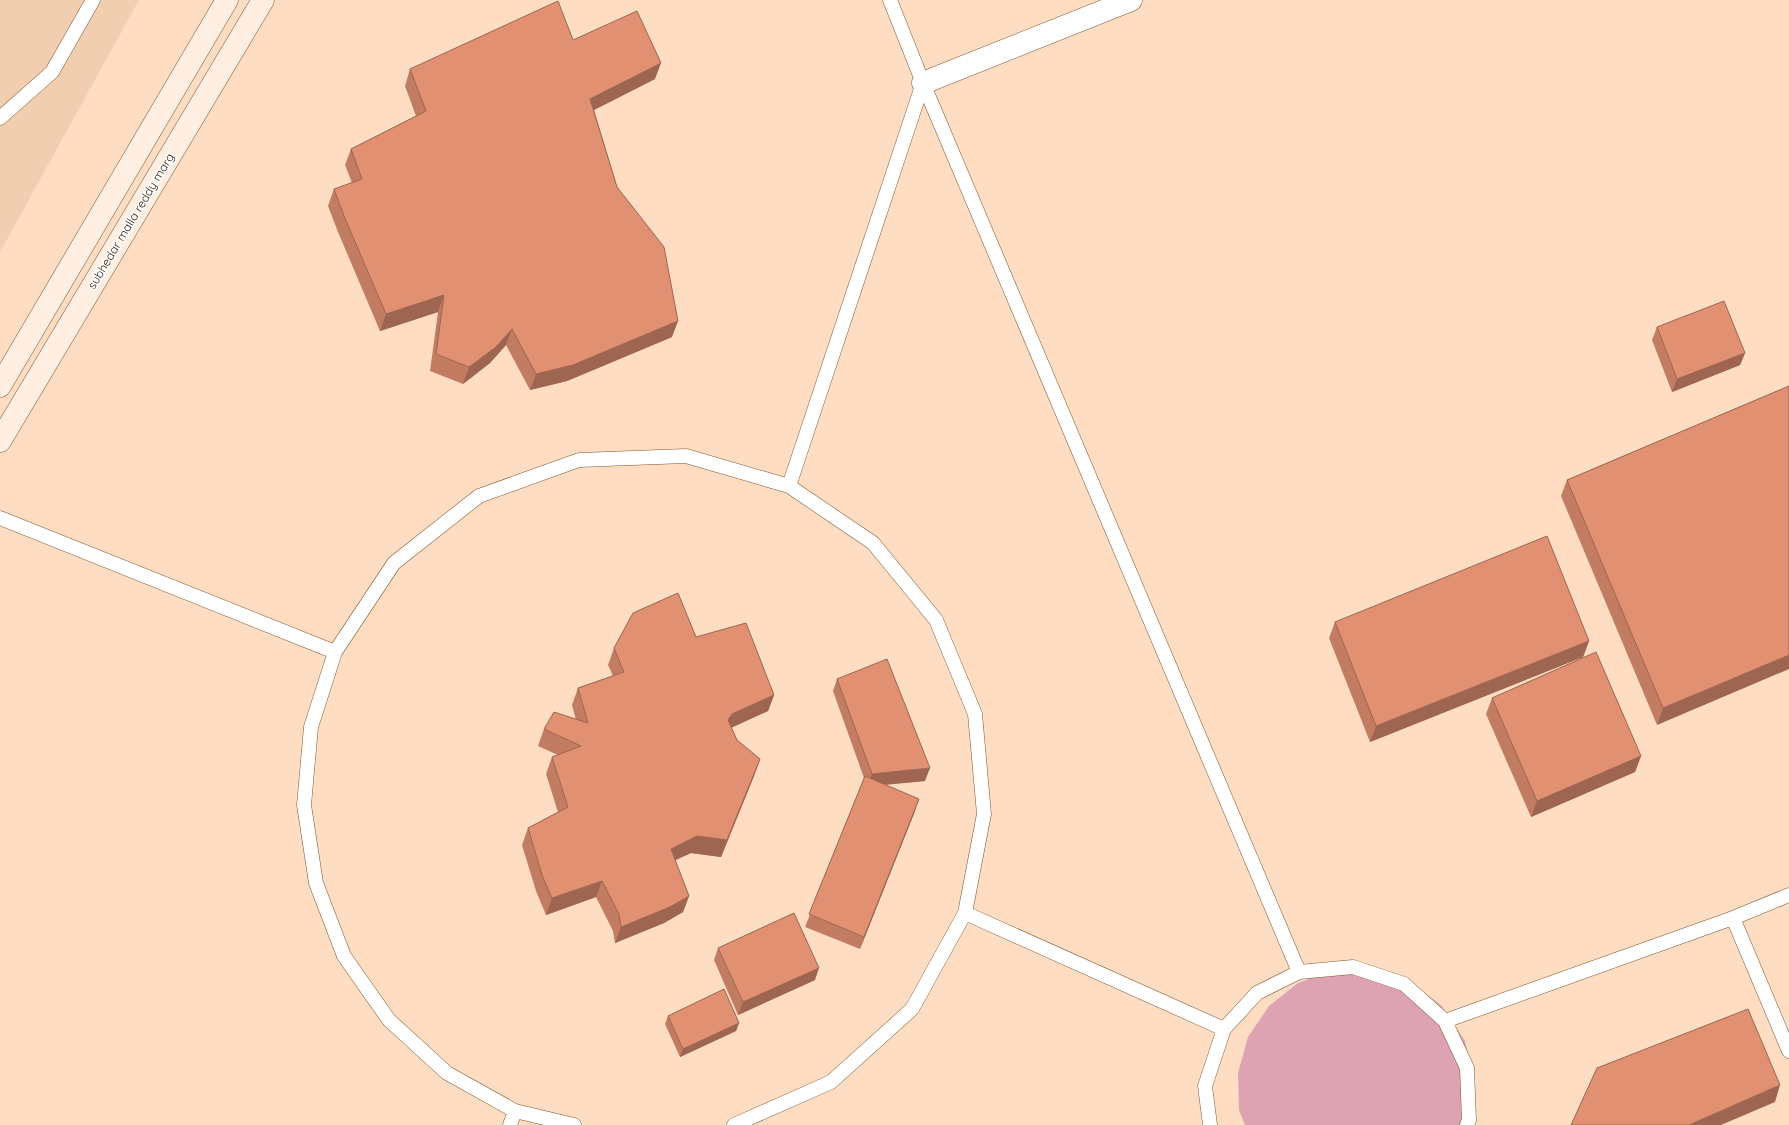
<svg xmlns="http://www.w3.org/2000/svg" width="1789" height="1125" font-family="Quicksand,sans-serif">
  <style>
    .built { fill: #f1ceb0 }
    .green { fill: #dda3b2 }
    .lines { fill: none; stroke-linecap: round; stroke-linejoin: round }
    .service-casing { stroke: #83552b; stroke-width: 15 }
    .minor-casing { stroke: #83552b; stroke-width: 23 }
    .secondary-casing { stroke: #83552b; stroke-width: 23 }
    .service { stroke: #fff; stroke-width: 14 }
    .minor { stroke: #fff; stroke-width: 22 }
    .secondary { stroke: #ffefe2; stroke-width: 22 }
    .wall { fill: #c27c62 }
    .shaded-wall { fill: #9e6550 }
    .building { fill: #e29072; stroke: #9e6550 }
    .labels { text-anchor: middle; stroke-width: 3; stroke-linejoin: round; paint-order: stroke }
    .street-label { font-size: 12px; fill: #34200f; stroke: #fff }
  </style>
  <rect width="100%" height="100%" fill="#feddc3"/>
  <path class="built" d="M0,0h139l-139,252z"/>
  <path class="green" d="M1333,970l76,11 33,25 23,35 9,40 -6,44h-223l-6,-15 -1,-37 10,-36 21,-31 29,-23z"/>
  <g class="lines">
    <defs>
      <path id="service" d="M890,0l33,83 376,889
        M0,118l52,-46 41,-72
        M789,486l134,-403
        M0,518l335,134
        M965,913l259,116
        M1733,918l56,133
        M1445,1021l288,-103 56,-23
        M510,1125l5,-14
        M574,1125l-59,-14 -68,-38 -58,-53 -45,-64 -28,-73 -12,-78 7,-78 24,-75 59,-89 85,-67 100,-36 107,-4 103,30 84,57 63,77 39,94 9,100 -19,99 -53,96 -81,73 -97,43
        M1210,1125l-5,-39 19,-57 33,-36 42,-21 54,-5 51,17 41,37 22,47 2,52 -2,5"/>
      <path id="minor" d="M923,83l208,-83"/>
      <path id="secondary" d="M0,386l227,-386
        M0,441l263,-441"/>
    </defs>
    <use href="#service" class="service-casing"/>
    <use href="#minor" class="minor-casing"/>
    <use href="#secondary" class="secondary-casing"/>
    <use href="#service" class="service"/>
    <use href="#minor" class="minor"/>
    <use href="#secondary" class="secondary"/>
  </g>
  <path class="wall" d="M410,69l245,10 -61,31 23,77 55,150 -105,44 -37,9 -24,-45 -16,18 -27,21 -33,-13 8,-59 -58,19 -42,-99 -10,-26 6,-17 18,-6 -7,-18 6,-16 65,-33 -11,-30z
    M1657,327l88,26 -5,12 -68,27 -20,-52z
    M1789,386l-132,339 -96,-229 6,-16z
    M1335,622l254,19 -6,16 -213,85 -41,-104z
    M696,637l78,58 -6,16 -37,17 6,12 23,19 -6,17 -33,81 -30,-4 -16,7 14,36 -6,16 -19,11 -49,20 -2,-12 -17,-34 -50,18 -10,-24 -14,-46 6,-17 30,-16 -12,-38 6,-17 6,-2 -20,-9 6,-17 32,-9 -4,-15 6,-17 35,-12 -5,-11 6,-17z
    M837,679l88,102 -40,4 30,26 -55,138 -55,-22 59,-149 -31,-87z
    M1492,698l149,58 -6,16 -104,45 -45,-103z
    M718,948l97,32 -77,35 -24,-55z
    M668,1016l71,7 -3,8 -56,26 -15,-33z"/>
  <path class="shaded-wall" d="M661,63l-6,16 -71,36 6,-16z
    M444,295l-6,17 -58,19 6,-17z
    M678,321l-6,16 -105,44 -37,9 6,-16z
    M512,329l-6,16 -16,18 -27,21 6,-17z
    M1745,353l-5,12 -68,27 5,-13z
    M1589,641l-6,16 -213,85 6,-16z
    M1789,655v14l-132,56 6,-17z
    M774,695l-6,16 -42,19 2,-10 4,-6z
    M1641,756l-6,16 -104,45 6,-16z
    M760,759l-6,17 -33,81 -30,-4 -26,12 6,-16z
    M930,768l-5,13 -58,5 5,-12z
    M919,799l-4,12 -55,138 4,-12z
    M602,881l-6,16 -50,18 6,-17z
    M689,896l-6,16 -19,11 -49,20 6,-16z
    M819,968l-4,12 -77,35 5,-13z
    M739,1023l-3,8 -56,26 3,-8z
    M1780,1085l-5,17 -54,23h-32z"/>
  <path class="building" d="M558,1l15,39 64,-29 24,52 -71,36 27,88 47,60 14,74 -105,44 -37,9 -24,-45 -16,18 -27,20 -33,-13 8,-59 -58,19 -42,-98 -10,-27 28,-10 -11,-30 75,-38 -16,-42z
    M1724,301l21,52 -68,26 -20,-52z
    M1789,386v269l-126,53 -96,-228z
    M1547,536l42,105 -213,85 -41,-104z
    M678,593l18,44 50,-14 28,72 -42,19 -4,6 9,20 23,19 -33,81 -30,-4 -26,13 18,47 -19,11 -49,20 -2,-13 -17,-33 -50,17 -10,-23 -14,-47 40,-21 -16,-50 29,-11 -37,-17 10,-17 34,11 -10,-35 46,-16 -10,-24 19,-35z
    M1596,652l45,104 -104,45 -45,-103z
    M887,659l43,109 -58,6 -35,-95z
    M865,776l54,23 -55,138 -55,-23z
    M794,913l25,55 -76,34 -25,-54z
    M724,989l15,34 -56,26 -15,-33z
    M1748,1009l32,76 -91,40h-118l26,-57z"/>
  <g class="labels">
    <g class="street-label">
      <text transform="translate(131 221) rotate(-59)" y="4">subhedar malla reddy marg</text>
    </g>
  </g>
</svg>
